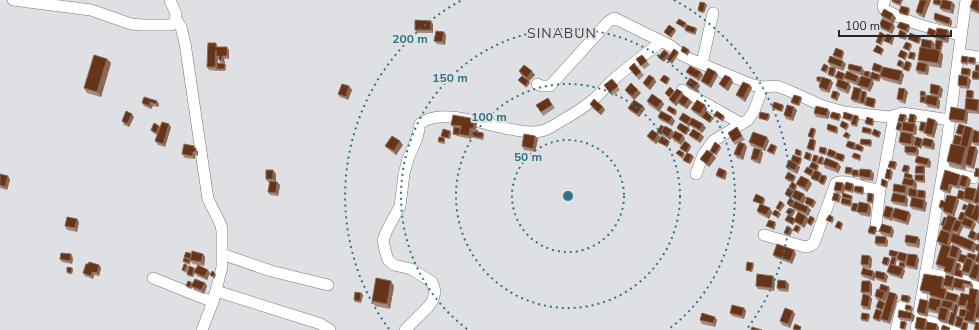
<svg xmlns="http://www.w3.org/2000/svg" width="979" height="330" font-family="'Nunito Sans',sans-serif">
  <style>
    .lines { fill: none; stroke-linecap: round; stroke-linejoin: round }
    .minor-casing { stroke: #76797c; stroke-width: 12 }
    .minor { stroke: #fff; stroke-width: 11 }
    .wall { fill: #a28a7e; fill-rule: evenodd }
    .shaded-wall { fill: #8a6856 }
    .building { fill: #663519; stroke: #8a6856 }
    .ring { fill: none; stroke: #307584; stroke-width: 2; stroke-dasharray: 2 4 }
    .labels { text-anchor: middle; stroke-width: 4; stroke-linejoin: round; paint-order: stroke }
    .quarter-label { font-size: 14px; letter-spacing: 1px; fill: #3f4144; stroke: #dee0e4 }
    .centre { fill: #307584; stroke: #dee0e4; stroke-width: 2 }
    .ring-label { font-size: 12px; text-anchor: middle; font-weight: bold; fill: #307584; stroke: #dee0e4; stroke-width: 4; stroke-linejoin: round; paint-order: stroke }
  </style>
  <rect width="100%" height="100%" fill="#dee0e4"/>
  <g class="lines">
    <defs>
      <path id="minor" d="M13,0l78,10 40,14 12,1h28l4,-3 1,-8 -6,-14
        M885,0l-2,5 1,4c26,15 48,20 77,26
        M176,19l5,8 4,16 23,156 13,26 1,6v36l-9,35 -11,28
        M959,54l20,3
        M702,64l11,-51
        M537,84l5,2h8l58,-64 6,-4 57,28 11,9 15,7 56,23 10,2 13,-1 9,3 38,17 21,6 45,5 13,-4 7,1 41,6
        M682,90l60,34
        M943,171l30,7
        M696,174l7,-19 10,-14 35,-21 6,-9 9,-24
        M876,226l4,-37
        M764,235l41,12 5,-1 4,-3 22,-60c14,-5 29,8 44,6l2,-6 12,-67
        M222,254l49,17 57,14
        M925,273l37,7 17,5
        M153,278l60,24
        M216,291l105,33 9,6
        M918,318l40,12
        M405,330l23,-23 5,-7 2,-9 -3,-9 -8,-5 -13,-8 -17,-4 -6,-5 -3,-10 -2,-10 4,-10 13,-24 4,-32 4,-15 9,-21 3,-14c26,-22 90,14 122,7 6,-2 13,-6 19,-10 11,-6 22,-13 33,-22 7,-6 12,-13 19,-19 15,-13 32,-26 48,-38
        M896,330l6,-24
        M916,330l27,-159 23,-171"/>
    </defs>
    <use href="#minor" class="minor-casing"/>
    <use href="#minor" class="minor"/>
  </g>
  <path class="wall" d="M892,0h11l-3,6 -7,-3 -1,-2z
    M920,0h11l-7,18 -6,-3 -2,-3z
    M979,0v14l-7,-3 -2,-4z
    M952,2l3,3 -2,9 -11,-3 -2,-3v-2l-6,-1 -1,-2z
    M707,5l-3,8 -5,-1 -1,-2z
    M910,10l-2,6 -8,-2 -1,-2z
    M881,15l15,3 -3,6 -10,-5z
    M934,19l18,2 -1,6 -15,-5z
    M433,24v9h-16l-2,-3z
    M893,24l2,3 -3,7 -11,-5 -2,-3z
    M909,25l1,2 -2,6 -9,-4 -2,-2z
    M697,29l-2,6 -9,-3 -1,-2z
    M444,32l2,3 -1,10 -8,-1 -3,-3z
    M936,32l14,1 -2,10 -6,-1 1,1 -2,9 2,3 -2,13 -13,-2 1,1 -1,8 -10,-1 -2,-4 4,-7 -2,-3 14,-19 3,3 -1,5h1l2,-8 -2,-4v1l-7,-3 -1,-1z
    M907,34l-1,6 -7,-2 -1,-2z
    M893,36l1,2 -2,7 -8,-4z
    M920,37l1,2 -2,5 -10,-4 -1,-1z
    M216,43l2,4 11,3v9h-5l1,5h-2l3,1 -1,6h-7l-1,-2v2l-8,-1 -2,-3zM218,58l1,1v1l2,4 -4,-1z
    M844,53l-2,7 -8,-3 -1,-2z
    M642,55l8,10 -6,4 -8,-10z
    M969,58l7,1 -1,6 -6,-1 -1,-1v2l-6,-1 -1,-2z
    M107,59l4,4 -10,34 -14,-4 -3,-5z
    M828,62l18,2 -3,7 -13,-5z
    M979,65v15h-6l-1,-2 4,-6 -1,-1z
    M629,68l12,4 3,3 -5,5z
    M835,68l1,2 -2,7 -5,-1 -1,-2z
    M883,68l21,7 -3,10 -18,-5 -2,-3 -2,5 -7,-2 2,3 -4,9 -10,-4 -2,-3v1l-12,-5 -1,-2 -1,3 5,1 2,4 -3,7 -10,-4 -2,-4 2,-6 -2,-1 -1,-2 15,-5 -2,-3 16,2 -2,5 -12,-4 10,6 4,-1 -1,-2 7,-3 1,2 -2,4 2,1 -1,-1 10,-3 1,1v-2l-8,-3 -1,-1z
    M971,70l-1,7 -8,-1 -1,-2z
    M519,71l16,4 -6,6 -8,-6z
    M686,72l17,3 -4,6 -10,-6z
    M716,72l2,3 -7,13 -7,-4 -3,-3z
    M654,78l2,4 -6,8 -5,-4 -2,-3z
    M731,78l2,4 -5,9 -6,-4 -3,-3z
    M822,78l9,2 2,3 -4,10 -8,-2 -2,-4 1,-4 -2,-1 -1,-1z
    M612,79l8,11 -8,6 -8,-11z
    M971,80l-2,9 -9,-1 -2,-3z
    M698,83l2,3 -4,6 -8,-4 -2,-4z
    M750,85l2,3 -7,14 -6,-4 -3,-3z
    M349,86l3,4 -4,10 -8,-3 -2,-3z
    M861,89l1,2 5,2 -2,12 -12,-3 -2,-3z
    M943,89l-2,9h-3l2,3 -1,8 -11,-2 -2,-3 -4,-1 -2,-1 1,-5 -1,-2 5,-3 1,1v4l5,-1 -1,-3z
    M625,90l16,3 -7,7 -7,-7z
    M675,91l7,1 2,3 5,4 3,3 -5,7 -7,-4 -1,-2 -3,3 -5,-4 -2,-3 1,-1 -5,-5z
    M838,92l2,2 -3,7 -5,-2 -1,-2z
    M908,92l-3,12 -5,-2 -3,-3z
    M974,92l-1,7 6,1v14l-11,-1 -1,11 -16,-2 -2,-3 16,-10 1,-11v-1z
    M144,97l15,7 -1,3 -5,-1 -2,3 -7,-3 -2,-3z
    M801,97l1,2 -3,7 -7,-2 -1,-2z
    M548,98l7,10 -12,8 -7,-11z
    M647,101l17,3 -5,8 -10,-7z
    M876,101l-2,7 -7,-2 -2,-1z
    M590,104l13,3 2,3 -4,5 -9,-7z
    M705,105l2,4 -2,3 7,5 2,1 -4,5 -8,-6v1l-9,-6 -2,-3z
    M783,105l1,2 -2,5 -9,-3 -1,-2z
    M643,106l2,3 -6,8 -9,-6 -2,-3z
    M797,110l-4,11 -7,-2 -2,-4z
    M830,112l-2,7 -12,-2 -2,-4z
    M769,114l1,2 -2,5 -8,-2 -1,-1z
    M840,114l1,2 -2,5 -8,-2 -1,-2z
    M853,115v1h5l1,2 -2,9 -5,-1 -1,-2 1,-2 -8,-3 -1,-1z
    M915,115l2,2 -2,7 2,3 -1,8h-3l2,2 -2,10 -11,-2 -3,-3 2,-10 -4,-2 -1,-1 3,-6 -1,-2 9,-4 -2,5h3z
    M134,117l-5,10 -5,-2 -2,-4z
    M658,117l17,4 -3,5 -12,-6z
    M679,119h13l14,9 -4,5 -10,-6 -2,-2v2l-8,-5z
    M874,121l-1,5 -6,-1 -2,-2z
    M477,123l-1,8 8,3 -1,6 -10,-2 -1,-2 1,-5 -2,8 -10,-2 -1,-1v1l-5,-2 -2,-1 1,-6 -3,-3z
    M938,123l-4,15 -7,-2 -2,-3 -4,-1 -2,-2 8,-6z
    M160,127h11l-6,20 -7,-2 -3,-4 3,-10 -1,4 -5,-3 -1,-2z
    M737,127l8,13 -5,2 7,5 -4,13 -6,-2 -3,-4 4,-11 -3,2 -2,-3z
    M837,127l1,2 -1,5 -9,-3 -1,-2z
    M677,128l13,2 -4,5 -8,-5z
    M972,128l2,3 5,1v14l-5,-1 -2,-3 -1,4 7,5 -4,18 -7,-2 -1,-2 -1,5 -15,-4 -3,-5 7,-17 8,-7v-1l-4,-1 -2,-2z
    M450,131l1,1 -1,7 -5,-1v6l-6,-1 -1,-2 4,-3 -1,-2z
    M872,131l-1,4 -8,-2 -1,-1z
    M657,132l17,1 9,2 2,4 -4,6 -7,-4 -2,-3 -2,2 -8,-5v1l-4,-2z
    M880,132l1,1 -2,5 -6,-2 -1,-2z
    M658,134l3,4 -5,6 -6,-4 -3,-4z
    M701,134l3,3 -4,6 -8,-5 -3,-3z
    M535,136l3,3 -3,13 -11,-2 -2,-4z
    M815,140l1,2 -2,9 -6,-1 -1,-2z
    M769,141l-4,10 -14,-5 -2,-4z
    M923,141l12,3 -1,6 -9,-2 -3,-3 -1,4 -4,-2 2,4 -1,5 13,6 -1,6 -6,-1 1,1v7l-9,-1 -1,-1 9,-7 -6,-1 -3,-3 1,-6 -9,-1 -2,-3 10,-5 -1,-2z
    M872,142l-1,5 -9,-2 -2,-1z
    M403,145l-7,10 -8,-6 -3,-3z
    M690,145l1,2 -4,6 7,4 -4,7 -5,-2 -2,-2 4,-7 -6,-3 -1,-2z
    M856,145l-1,5 -7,-2 -2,-2z
    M194,146l4,6v4l-3,-1v4l-10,-1 -3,-4z
    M776,146l1,1 -3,8 -5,-2 -2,-2z
    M826,148l1,2 -1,5 -6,-1 -1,-2z
    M761,150l2,3 -3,11 -6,-2 -3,-3z
    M837,153l-2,6 -7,-2 -1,-2z
    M844,155l1,2 -2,5 -7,-2 -1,-2z
    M860,155l1,1 -1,5 -6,-2 -2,-2z
    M716,158l-7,9 -6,-5 -3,-3z
    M801,158l1,1 -2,6h-2l2,2 -3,7 -9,-4 -2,-3 6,-5z
    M819,158l5,1 -2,6 -3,-1 -1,-1 1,-5 -1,6 -4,-1 5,3 -2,5 -8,-4 4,-4 -1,-2z
    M838,163l3,4 -3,6 -13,-5 -2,-4z
    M897,164l-2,6 -6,-2 -1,-1z
    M909,166l1,2 -2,6 -5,-2 -1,-1z
    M852,168l1,2 6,2v5h-6l-1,-2 -6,-1 -1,-1z
    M813,170l1,2 -2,5 -6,-3 -2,-2z
    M871,170l3,4 -1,7 -12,-1 -2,-4z
    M893,172l-2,8 -5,-1 -1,-1z
    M727,173l-2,7 -8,-3 -1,-2z
    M0,174l8,2 2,4 -3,10 -7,-2z
    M276,174v8h1l3,3 -2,11 -8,-1 -2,-3 1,-10h-1l-2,-3z
    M822,175l4,1 1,2 -3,7 -4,-1 -1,-2 -6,-2 -2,-2z
    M924,175l1,2v6l-9,-1 -1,-2z
    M960,175l1,2h7l3,3 -2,7 8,4 2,-8v23l-3,-1 -1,-1 -10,-2 -1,-2v1l-5,-2 -2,-1 8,-6v-2l-4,-1 -1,-2 -1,2 -7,-2 -2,7 -7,-2 -3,-3z
    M796,177l-3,6 -7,-3 -1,-2z
    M904,177h9v3l4,4 -1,6 -8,-2v1l-1,7h-1l2,3 -1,8 -13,-3 -3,-3 3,-8 -1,-2 10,-6 -1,-1 3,-5z
    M809,180l3,4 -5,8 -8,-5 -3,-3z
    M843,183l2,3h9l-1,7 -8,-2 -1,-1v3l9,4 -1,4h-1l1,1 -1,5 -9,-2 -1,-2 2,-5 -1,-1 1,-3 -7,-1 -2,-3z
    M796,185l1,2 -2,3 9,4 2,4 -3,6 -9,-4 -2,-3 -1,2 3,2 14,6 3,3 -3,6 -14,-6 -1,-2 -5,-3 -1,-2 3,-5 -4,-2 -1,-2 9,-3v1l1,-1 -5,-2 -1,-2z
    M863,187l1,2 -1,6 -8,-2 -1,-2z
    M917,190l1,1 8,2 -1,7 2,3 -2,9 -13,-3 -2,-3 2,-8 -3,-1 -1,-2z
    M873,194l1,2 -1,8 -5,-1 -1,-2z
    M841,196l-2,7 -5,-2 -2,-1z
    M957,197l2,4 -5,16 -2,-1 4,2 1,2 2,1 -1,-2 7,-6 1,-2 -3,-1 -1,-1 6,-3h11v18l-5,-3 2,3 -3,7 3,2 1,1 2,-1v9l-3,-3 -1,2 -6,-2 -1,-2 3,-7 -7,-2 -1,-1 -4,9 17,9h3v20l-2,-1 -2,-3h-1l2,2 -1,1 4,1v17l-7,-2 -3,-3 1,-1 -6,-1v-2l-2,5 -7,-2 -1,-1 -1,1 -7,-2 -2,-3v-2l-6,-1 -2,-4 6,-18 -3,-1 -2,-4 7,-10 -2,-2 1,-2 -2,-2 6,-7 1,-3 -3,-1 -2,-4h-2l-2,-3 6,-5zM951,242l1,2 22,9 1,-4 1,2 3,1 -2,4 -1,-1 -9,2 -6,-3 1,-3 -11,-3 -1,-1zM956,261h2l1,1 5,2 -2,7 -2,-1 1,-4 -1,-2 -3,-1z
    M764,198l1,2 -2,6 9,6 -3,7 -10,-5 -2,-3 3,-7 -5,-2 -2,-1z
    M816,202l-3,6 -7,-3 -1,-2z
    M858,204v1l13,2 -1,10 -10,-2 -2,-3h-5l-2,-2z
    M794,210l1,2 -3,5 3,2 11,-3 2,3 7,1 -4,6 -3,-2 -1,-1 -3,5 -7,-4 -2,-2 -2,3 -7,-4 -1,-1 6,-3 -4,-3 -1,-2z
    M894,210l15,2 2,3 -3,10 -14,-4 -1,-2 -1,2 -7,-2 -2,-3z
    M79,222l-2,10 -10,-2 -2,-4z
    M776,224l-2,6 -8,-4z
    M876,227l1,2 -2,6 -6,-1 -1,-2z
    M879,231h15l-2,7 -10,-3z
    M886,237l2,4 -1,6 -10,-1 -2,-3z
    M918,237l2,3 -1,8 -12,-2 -2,-4z
    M898,252l1,2 -1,4h-2v8l4,1 -1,-1 2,-4 -3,-1 -1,-2 10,-5 1,1 11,4 -2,11 -9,-2 -2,-2 -1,3 -2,-1 2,3 -3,8 -12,-4 -3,-3 5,-15 -2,-1 -1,-1z
    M192,254h11l2,3 -1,9 -11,-2 -3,-4 1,1 -1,4 -6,-2 -1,-2 3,-2 -2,-2z
    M796,254l-4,10 -16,-6 -3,-3z
    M870,256l2,3 -1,10 -8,-1 -2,-4z
    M73,258l-1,6 -10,-2 -2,-3z
    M889,258l1,2 -2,6 -5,-1 -1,-2z
    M88,264l11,1 2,3 -2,8 -5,-1 -1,4 -8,-3 -2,-3z
    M754,265l-2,7 -5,-1 -1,-1z
    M194,268l2,1 14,4 -3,7 -10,-4 -2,-3 -2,4 -5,-1 -1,-2z
    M73,269l-1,5h-4l-1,-2z
    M873,271l2,3 10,-1 3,3 -2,7 -9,-3 -2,-3 -1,4 -11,-4 -2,-3z
    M954,277l1,3 18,5v3l-8,-1 -1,5 -8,-2 -2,-2 -1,3 -7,-2 -2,-2v2l4,3 12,5 9,-2 9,-5 1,1v30l-2,-1 -1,-1 -1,6 -7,-2v2l-1,5h-5l-1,-1 -5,-2 -1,-1 4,-9v-1l8,-6 -1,-1 -6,-1 -2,-3 1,1 -5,20 -5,-1 -1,-2 5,-11 -4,-1 1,1 -3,12 -7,-2 -2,-3 1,-5 -9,-2 -1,-2 -2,7 -8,-2 -2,-3 11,-11 1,2 2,-5 -1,-3 -8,-2 -2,-3 25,-11zM963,318h2l-1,2 2,3 -3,-1 1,-3z
    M775,279l-1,12 -16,-2 -2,-3z
    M205,283l2,3 -3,8 -10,-4 -2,-3 -1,2 -3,-1 -2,-2 7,-2z
    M789,284l-1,8 -9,-1 -2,-3z
    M872,284v12l-4,-1 4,4 -2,11 -7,-1 -2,-4 2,-11 -2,-2z
    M394,286l-4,23 -15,-3 -3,-5z
    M890,289l-5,13 -8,-2 -2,-4 4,-6z
    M361,293l2,2 -2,8 -6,-1 -1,-2z
    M896,294l2,3 -8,27 -7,-2 -2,-3 -1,3 -6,-2 -1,-2 10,-5 1,-4 -1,2 -5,-2 -2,-2 9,-3z
    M909,296l2,2 -2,5 -7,-1 -1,-2z
    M744,308l2,3 -2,8 -12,-3 -2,-3z
    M913,308l-1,4 -6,-1 -1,-2z
    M912,313l3,3 -2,6 -13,-2 -2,-3z
    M795,314l-5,14 -8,-3 -2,-4z
    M869,314l1,2 -2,6 -6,-1 -1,-2z
    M700,320h17l-2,7 -13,-3z
    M928,322l11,5v3h-22l-2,-2z"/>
  <path class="shaded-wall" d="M901,0h2l-3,6 -1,-2z
    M927,0h4l-7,18 -2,-4z
    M952,2l3,3 -2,9 -3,-4z
    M705,3l2,2 -3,8 -1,-1z
    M909,8l1,2 -2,6 -1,-1z
    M893,14l3,4 -3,6 -3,-4z
    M950,18l2,3 -1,6 -2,-3z
    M431,21l2,3v9l-2,-3z
    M686,23l1,2 -3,4 -1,-2z
    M893,24l2,3 -3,7 -3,-3z
    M909,25l1,2 -2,6 -2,-2z
    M696,28l1,1 -2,6 -1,-2z
    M675,29l1,2 -5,7 -2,-2z
    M948,30l2,3 -2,10 -3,-3z
    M444,32l2,3 -1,10 -3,-3z
    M906,33l1,1 -1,6 -2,-2z
    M884,34l2,1 -5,11 -1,-2z
    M893,36l1,2 -2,7 -2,-2z
    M920,37l1,2 -2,5 -1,-1z
    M932,41l3,3 -2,8 -2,-3z
    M942,41l1,2 -2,9 2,3 -2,13 -3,-5z
    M911,44l1,2 -3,6 -1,-2z
    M227,47l2,3v9l-2,-3z
    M883,49l1,1 -3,6 -1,-2z
    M216,50v6l2,2 -1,13 -2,-4z
    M689,50l1,2 -3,4 -1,-2z
    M843,51l1,2 -2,7 -1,-2z
    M678,52l1,1 -7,11 -2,-2z
    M668,53l2,2 -6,7 -1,-1z
    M907,53l1,1 -3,7 -1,-2z
    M915,53l1,2 -2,6 -1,-2z
    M222,56l2,3 1,5 -3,-4z
    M975,58l1,1 -1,6 -1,-2z
    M107,59l4,4 -10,34 -4,-5z
    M843,61l3,3 -3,7 -2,-4z
    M903,62l2,2 -2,5 -2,-2z
    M911,63l1,2 -3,7 -1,-1z
    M225,64l1,1 -1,6 -1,-2z
    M927,64l2,3 -1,8 -3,-3z
    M828,66l1,2 -3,6 -1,-2z
    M882,66l1,2 -2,6 -1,-2z
    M862,67l2,4 -2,5 -2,-4z
    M835,68l1,2 -2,7 -1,-1z
    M970,69l1,1 -1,7 -1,-2z
    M532,71l3,4 -6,6 -2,-3z
    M902,71l2,4 -3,10 -2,-4z
    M701,72l2,3 -4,6 -2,-3z
    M716,72l2,3 -7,13 -2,-3z
    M870,72l1,2 -2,4 -1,-1z
    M880,75l1,2 -2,5 -1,-2z
    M858,76l3,3 -3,7 -2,-4z
    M968,77l3,3 -2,9 -2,-3z
    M654,78l2,4 -6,8 -2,-3z
    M669,78l1,1 -3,6 -1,-1z
    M731,78l2,4 -5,9 -3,-3z
    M872,79l2,4 -4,9 -2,-4z
    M831,80l2,3 -4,10 -2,-3z
    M529,81l1,2 -4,5 -1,-2z
    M698,83l2,3 -4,6 -2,-3z
    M849,83l2,4 -3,7 -2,-4z
    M750,85l2,3 -7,14 -2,-4z
    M349,86l3,4 -4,10 -2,-3z
    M940,86l3,3 -2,9 -3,-3z
    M861,89l2,3 -3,10 1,2 -3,-3z
    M905,89l3,3 -3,12 -2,-4z
    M638,90l3,3 -7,7 -2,-4z
    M973,91l1,1 -1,8 -1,-2z
    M682,92l2,4 -8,10 -2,-3z
    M838,92l2,2 -3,7 -1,-2z
    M866,92l1,1 -2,12 -1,-2z
    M925,92l1,1v5l-2,-2z
    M801,97l1,2 -3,7 -1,-1z
    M938,97l2,4 -1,8 -3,-3z
    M689,99l3,3 -5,7 -3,-3z
    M875,99l1,2 -2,7 -1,-1z
    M979,100v14l-2,-3z
    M157,101l2,3 -1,3 -2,-3z
    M662,101l2,3 -5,8 -2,-4z
    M150,102l3,4 -2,3 -2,-3z
    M705,105l2,4 -5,9 -2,-4z
    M783,105l1,2 -2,5 -1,-1z
    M643,106l2,3 -6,8 -2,-3z
    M603,107l2,3 -4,5 -3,-3z
    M794,107l3,3 -4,11 -2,-3z
    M828,109l2,3 -2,7 -2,-3z
    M676,110l1,2 -2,4 -2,-2z
    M966,110l2,3 -1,11 -3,-3z
    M132,114l2,3 -5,10 -2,-3z
    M769,114l1,2 -2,5 -1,-1z
    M840,114l1,2 -2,5 -1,-1z
    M906,115l1,2 -2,7 -1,-1z
    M915,115l2,2 -2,7 2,3 -1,8 -3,-3 1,-8z
    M724,116l1,2 -3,4 -1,-2z
    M858,116l1,2 -2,9 -1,-2z
    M672,117l3,4 -3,5 -3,-3z
    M712,117l2,1 -4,5 -1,-1z
    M691,118l2,3 -4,3 1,1v2l-3,-3z
    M475,119l2,4 -2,9 -2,-3z
    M873,119l1,2 -1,5 -1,-1z
    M935,120l3,3 -4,15 -2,-3z
    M169,124l2,3 -6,20 -2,-3z
    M703,124l3,4 -4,5 -2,-3z
    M848,124l1,2 -3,5 -1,-2z
    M159,126l2,1 -4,8 -1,-2z
    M837,127l1,2 -1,5 -2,-2z
    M470,128l3,3 -2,8 -2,-3z
    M689,128l1,2 -4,5 -1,-1z
    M972,128l3,3 -6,21 -2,-3z
    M815,129l1,2 -3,9 -1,-2z
    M871,129l1,2 -1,4 -1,-2z
    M672,130l2,3 -4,7 -2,-3z
    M450,131l1,1 -1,7 -2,-1z
    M880,132l1,1 -2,5 -1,-1z
    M483,133l1,1 -1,6 -1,-2z
    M658,134l3,4 -5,6 -2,-3z
    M701,134l3,3 -4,6 -2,-3z
    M849,134l2,1 -3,5 -1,-2z
    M912,134l3,3 -2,10 -2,-3z
    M683,135l2,4 -4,6 -2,-3z
    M535,136l3,3 -3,13 -2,-3z
    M767,137l2,4 -4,10 -2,-3z
    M922,139l2,2 -3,8 -1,-2z
    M815,140l1,2 -2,9 -1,-1z
    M871,140l1,2 -1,5 -1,-2z
    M933,140l2,4 -1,6 -3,-3z
    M400,141l3,4 -7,10 -2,-4z
    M669,141l1,1 -3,6 -1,-2z
    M855,143l1,2 -1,5 -2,-1z
    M745,144l2,3 -4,13 -3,-4z
    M690,145l1,2 -4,7 -1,-2z
    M194,146l4,6v4l-4,-8z
    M720,146l1,2 -5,8 -1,-2z
    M776,146l1,1 -3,8 -1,-2z
    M863,147l1,1 -2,5 -1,-2z
    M917,147l2,4 -1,5 -2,-3z
    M966,147l3,5 -4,12 1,1 -1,5 -4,-5z
    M976,147l2,4 -4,18 -3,-3z
    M826,148l1,2 -1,5 -1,-1z
    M761,150l2,3 -3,11 -3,-4z
    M801,151l1,2 -1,4 -1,-1z
    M193,152l2,3v4l-3,-3z
    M836,152l1,1 -2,6 -1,-2z
    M684,153l1,2 -3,4 -1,-2z
    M713,154l3,4 -7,9 -2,-3z
    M811,154l1,1 -2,7 -1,-2z
    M692,155l2,2 -4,7 -1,-1z
    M844,155l1,2 -2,5 -1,-1z
    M860,155l1,1 -1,5 -1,-2z
    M818,156l1,2 -1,6 -2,-2z
    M823,157l1,2 -2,6 -1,-1z
    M801,158l1,1 -2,6 -1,-1z
    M929,159l2,3 -1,6 -3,-3z
    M896,162l1,2 -2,6 -1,-2z
    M838,163l3,4 -3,6 -2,-4z
    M797,164l3,3 -3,7 -2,-4z
    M818,165l1,1 -2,5 -1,-1z
    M909,166l1,2 -2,6 -1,-2z
    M924,166l1,2v7l-1,-2z
    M273,170l3,4v8l-3,-3z
    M813,170l1,2 -2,5 -1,-2z
    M871,170l3,4 -1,7 -3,-3z
    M891,170l2,2 -2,8 -1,-1z
    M726,171l1,2 -2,7 -2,-2z
    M821,173l1,2 -3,7 -1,-1z
    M924,175l1,2v6l-2,-2z
    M960,175l2,4 -3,6 1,2 -1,2 -2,-3z
    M8,176l2,4 -3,10 -2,-3z
    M795,176l1,1 -3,6 -1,-2z
    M826,176l1,2 -3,7 -1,-1z
    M968,177l3,3 -3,10 -3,-3z
    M809,180l3,4 -5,8 -2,-4z
    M914,180l3,4 -1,6 -3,-4z
    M887,181l1,1 -1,6 -2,-1z
    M277,182l3,3 -2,11 -2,-3z
    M843,183l2,3 -1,8 -3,-3z
    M853,184l1,2 -1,7 -2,-2z
    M949,184l3,3 -2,7 -2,-3z
    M796,185l1,2 -2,4 -1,-1z
    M906,186l2,3 -1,7 -2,-3z
    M863,187l1,2 -1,6 -1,-2z
    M976,189l2,4 -4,9 1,2 -2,-3z
    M917,190l1,2 -1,7 -1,-2z
    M925,191l1,2 -1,7 -1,-2z
    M804,194l2,4 -3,6 -3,-3z
    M839,194l2,2 -2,7 -1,-2z
    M873,194l1,2 -1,8 -1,-2z
    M906,196l2,3 -1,8 -2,-4z
    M957,197l2,4 -5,16 -2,-3z
    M764,198l1,2 -2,6 -1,-2z
    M814,200l2,2 -3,6 -1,-2z
    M851,200l1,2 -1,5 -1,-2z
    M924,200l3,3 -2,9 -2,-3z
    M783,203l2,2 -5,7 -1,-2z
    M869,204l2,3 -1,10 -3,-4z
    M808,207l3,3 -3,6 -2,-3z
    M770,208l2,4 -3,7 -3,-4z
    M893,208l2,3 -3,6 1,2 -1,2 -2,-3z
    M794,210l1,2 -3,5 -2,-2z
    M779,212l2,2 -3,5 -1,-2z
    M909,212l2,3 -3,10 -2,-3z
    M806,216l3,3 -5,9 -2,-3z
    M833,217l1,2 -2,5 -1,-2z
    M814,218l1,2 -4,6 -1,-1z
    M956,218l2,3 -6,9 1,2 -1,3 -2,-3z
    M77,219l2,3 -2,10 -2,-4z
    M795,219l-1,2 1,1 -2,3 -1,-1z
    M973,221l3,3 -3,7 -2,-3z
    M775,222l1,2 -2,6 -1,-2z
    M962,222l2,3 -3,-1 2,3 -4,9 -2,-4z
    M842,223l1,1 -2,7 -1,-2z
    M800,227l1,1 -3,6 -1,-2z
    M876,227l1,2 -2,6 -1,-1z
    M892,227l2,4 -2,7 -2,-4z
    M791,228l2,2 -3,6 -2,-1z
    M950,233l3,3 -3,5 1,1 -2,6 -2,-3z
    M976,233l2,2 -3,6 -1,-2z
    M886,237l2,4 -1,6 -2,-3z
    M918,237l2,3 -1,8 -3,-4z
    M974,242l3,3 -3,8 -3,-3z
    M959,248l3,3 -4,11 -2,-4z
    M794,250l2,4 -4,10 -2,-3z
    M71,254l2,4 -1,6 -2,-3z
    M203,254l2,3 -1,9 -3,-4z
    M917,255l2,4 -2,11 -2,-3z
    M870,256l2,3 -1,10 -3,-4z
    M889,258l1,2 -2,6 -1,-1z
    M896,258l1,2 -2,7 -1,-2z
    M955,259l2,4 -4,13 -2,-3z
    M973,260l3,3 -4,14 -3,-4z
    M753,263l1,2 -2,7 -1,-1z
    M960,264l1,2 -2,6 -1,-2z
    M99,265l2,3 -2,8 -2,-3z
    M187,265l1,2 -2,6 -2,-2z
    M72,268l1,1 -1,5 -1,-1z
    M194,268l2,1 -3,8 -1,-1z
    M903,268l2,3 -3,8 -2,-3z
    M208,270l2,3 -3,7 -3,-3z
    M979,270v12l-3,-3z
    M873,271l3,3 -2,7 -2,-4z
    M92,272l2,3 -1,4 -2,-3z
    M962,272l2,1 -2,5 -1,-1z
    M215,273l1,2 -2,4 -1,-2z
    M885,273l3,3 -2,7 -2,-3z
    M773,276l2,3 -1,12 -2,-3z
    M943,277l3,4 -3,4 1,2 -1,4 -2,-3z
    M954,277l2,4 -3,6 1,1 -1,3 -2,-4z
    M391,281l3,5 -4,23 -3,-5z
    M786,281l3,3 -1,8 -2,-3z
    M870,281l2,3v12l-2,-4z
    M191,282l2,2 -2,5 -1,-2z
    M971,282l2,3v3l-3,-3z
    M205,283l2,3 -3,8 -3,-4z
    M963,283l2,4 -1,5 -2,-3z
    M889,287l1,2 -5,13 -3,-3 3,-7z
    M946,289l2,3 -3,7 1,2v1l-2,-3z
    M978,290l1,1v9l-4,17 1,2 -1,6 -2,-3 2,-19z
    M361,293l2,2 -2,8 -1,-2z
    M896,294l2,3 -8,27 -2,-3z
    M958,295l2,3 -1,7 -3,-3z
    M870,296l2,3 -2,11 -2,-3z
    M909,296l2,2 -2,5 -1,-1z
    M941,300l2,3 -2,3 1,2v3l-3,-3z
    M967,300l2,3 -1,7 -3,-4z
    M928,301l2,3 -2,4 1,2 -2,7 -2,-3z
    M953,302l2,3 -2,7 -2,-3z
    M885,303l1,1 -3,7 -1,-1z
    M958,305l1,1 -5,20 -1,-1z
    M911,306l2,2 -1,4 -1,-2z
    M937,307l3,4 -1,3 -3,-3z
    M744,308l2,3 -2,8 -2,-3z
    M948,309l2,3 -3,12 -2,-3z
    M793,311l2,3 -5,14 -2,-4z
    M882,311l1,2 -3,9 -1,-2z
    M912,313l3,3 -2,6 -2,-3z
    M869,314l1,2 -2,6 -1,-2z
    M715,317l2,3 -2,7 -2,-4z
    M963,318l1,1 -2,10 -1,-2z
    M926,319l2,3 -3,8h-1z
    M906,322l1,2 -2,6 -1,-1z
    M967,323l1,2 -1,5h-1z
    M937,324l2,3v3h-3z"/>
  <path class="building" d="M892,0h9l-2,4 -7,-3z
    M920,0h7l-5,14 -6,-2z
    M934,0h7l-1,5 -7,-2z
    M942,0h3l7,2 -2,8 -10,-2z
    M973,0h6v12l-9,-5z
    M700,2l5,1 -2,9 -5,-2z
    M901,6l8,2 -2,7 -8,-3z
    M884,9l9,5 -3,6 -9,-5z
    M935,13l15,5 -1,6 -15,-5z
    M679,19l7,4 -3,4 -7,-4z
    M882,19l11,5 -4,7 -10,-5z
    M415,20l16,1v9h-16z
    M900,22l9,3 -3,6 -9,-4z
    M669,25l6,4 -6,7 -5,-4z
    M687,25l9,3 -2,5 -9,-3z
    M929,28l7,3 -2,5 -7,-2z
    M937,28l11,2 -3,10 -10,-3z
    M900,30l6,3 -2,5 -6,-2z
    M436,31l8,1 -2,10 -8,-1z
    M880,32l4,2 -4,10 -4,-2z
    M910,33l10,4 -2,6 -10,-4z
    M887,34l6,2 -3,7 -6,-2z
    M922,39l10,2 -1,8 -10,-2z
    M936,40l6,1 -2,10 -5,-2z
    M906,42l5,2 -3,6 -5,-2z
    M208,43h8v4h11v9h-5v4h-3v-4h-3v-6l-1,17h-8z
    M877,45l6,4 -3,5 -7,-3z
    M683,46l6,4 -3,4 -5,-3z
    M920,47l20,3 -2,13 -20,-3z
    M836,48l7,3 -2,7 -8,-3z
    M674,49l4,3 -8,10 -3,-3z
    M664,50l4,3 -5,8 -5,-4z
    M901,50l6,3 -3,6 -6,-3z
    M910,52l5,1 -2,6 -5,-1z
    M94,55l13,4 -10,33 -13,-4z
    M642,55l5,6 -6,5 -5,-7z
    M830,56l13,5 -2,6 -13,-5z
    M962,56l6,1 -1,6 -6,-1z
    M969,57l6,1 -1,5 -6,-1z
    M899,60l4,2 -2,5 -4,-2z
    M906,61l5,2 -3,8 -5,-2z
    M918,62l9,2 -2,8 -9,-2z
    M217,63l8,1 -1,5h-7z
    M634,63l7,9 -5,4 -7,-8z
    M874,63l8,3 -2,6 -8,-2z
    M824,64l4,2 -3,6 -4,-2z
    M849,64l13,3 -2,5 -12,-3z
    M524,65l8,6 -5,7 -8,-7z
    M976,65h3v6h-4z
    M690,66l11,6 -4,6 -11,-6z
    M830,67l5,1 -2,8 -5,-2z
    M883,67l19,4 -3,10 -19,-5z
    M708,68l8,4 -7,13 -8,-4z
    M962,68l8,1 -1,6 -8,-1z
    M838,71l7,3 -3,6 -7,-3z
    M847,71l11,5 -2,6 -12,-4z
    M865,71l5,1 -2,5 -5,-2z
    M973,71l6,1v7l-7,-1z
    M872,72l8,3 -2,5 -8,-2z
    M649,75l5,3 -6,9 -5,-4z
    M664,75l5,3 -3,6 -6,-4z
    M725,75l6,3 -6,10 -6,-4z
    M959,75l9,2 -1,9 -9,-1z
    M522,76l7,5 -4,5 -7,-6z
    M861,76l11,3 -4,9 -10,-3z
    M817,77h4l-1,4h-3z
    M822,77l9,3 -4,10 -8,-3z
    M690,78l8,5 -4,6 -8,-5z
    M612,79l6,7 -8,7 -6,-8z
    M838,79l11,4 -3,7 -10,-4z
    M743,82l7,3 -7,13 -7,-3z
    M631,83l7,7 -6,6 -7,-6z
    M342,84l7,2 -3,11 -8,-3z
    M931,84l9,2 -2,9 -8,-2z
    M670,87l4,4 -5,6 -4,-4z
    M854,87l7,2 -3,12 -7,-2z
    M899,88l6,1 -2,11 -6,-1z
    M677,89l5,3 -8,11 -5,-4z
    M967,90l6,1 -1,7 -6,-1z
    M833,91l5,1 -2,7 -5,-2z
    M862,91l4,1 -2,11 -4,-1z
    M921,91l4,1 -1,4 -4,-1z
    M652,94l10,7 -5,7 -10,-7z
    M683,95l6,4 -5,7 -6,-4z
    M794,95l7,2 -3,8 -7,-3z
    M927,95l11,2 -2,9 -11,-3z
    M921,96l5,1 -1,5h-5z
    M144,97l13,4 -1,3 -6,-2 -1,4 -7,-3z
    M867,97l8,2 -2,8 -8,-2z
    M548,98l4,7 -11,7 -5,-7z
    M966,98l13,2 -2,11 -12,-2z
    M594,99l9,8 -5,5 -8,-8z
    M634,100l9,6 -6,8 -9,-6z
    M697,100l8,5 -5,9 -9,-5z
    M774,102l9,3 -2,6 -9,-4z
    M787,105l7,2 -3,11 -7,-3z
    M669,106l7,4 -3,4 -6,-4z
    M816,106l12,3 -2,7 -12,-3z
    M951,107l15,3 -2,11 -15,-2z
    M126,111l6,3 -5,10 -5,-3z
    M661,111l11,6 -3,6 -11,-6z
    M706,111l6,6 -3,5 -7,-5z
    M717,111l7,5 -3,4 -7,-5z
    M760,112l9,2 -2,6 -8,-2z
    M832,112l8,2 -2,6 -8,-3z
    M844,112l9,3 -2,5 -8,-2z
    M683,113l8,5 -4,6 -8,-5z
    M900,114l6,1 -3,7 -5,-1z
    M910,114l5,1 -1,8 -6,-1z
    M453,115l22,4 -2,10 -3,-1 -1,8 -10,-2 2,-8 -10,-1z
    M854,115l4,1 -2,9 -5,-1z
    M867,117l6,2 -1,6 -7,-2z
    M692,118l11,6 -3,6 -11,-6z
    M928,118l7,2 -3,15 -8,-2z
    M842,121l6,3 -3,5 -5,-3z
    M162,122l7,2 -6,20 -8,-3z
    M898,122l4,2 -2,6 -4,-1z
    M903,122l12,2 -2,8 -11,-2z
    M921,122l5,1 -2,8 -5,-1z
    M154,123l5,3 -3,7 -5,-3z
    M680,123l9,5 -4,6 -8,-6z
    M828,124l9,3 -2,5 -8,-3z
    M959,124l6,2 -3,9 -6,-2z
    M661,125l3,2 -3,5 1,1 -1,1 -4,-2z
    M665,126l7,4 -4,7 -7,-5z
    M965,126l7,2 -5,21 -1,-2 -6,-1z
    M454,127l6,1 -1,7 -6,-1z
    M737,127l5,9 -9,6 -5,-9z
    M863,127l8,2 -1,4 -8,-1z
    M811,128l4,1 -3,9 -4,-2z
    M443,129l7,2 -2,7 -7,-2z
    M693,129l8,5 -3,6 -9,-5z
    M874,129l6,3 -2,5 -6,-3z
    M652,130l6,4 -4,7 -7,-5z
    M974,130l5,2v11l-7,-1z
    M473,131l10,2 -1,5 -10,-2z
    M675,131l8,4 -4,7 -7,-5z
    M753,132l14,5 -4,11 -14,-6z
    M846,132l3,2 -2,4 -4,-2z
    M901,132l11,2 -1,10 -12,-2z
    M524,134l11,2 -2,13 -11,-3z
    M955,135l7,2 -2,8 -7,-1z
    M392,136l8,5 -6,10 -9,-5z
    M662,136l7,5 -3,5 -8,-4z
    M439,137l5,1v4l-6,-1z
    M916,137l6,2 -2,8 -6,-2z
    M924,138l9,2 -2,7 -9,-2z
    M810,139l5,1 -2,10 -6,-2z
    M861,139l10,1 -1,5 -10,-1z
    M685,141l5,4 -4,7 -6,-4z
    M848,141l7,2 -2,6 -7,-3z
    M715,142l5,4 -5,8 -5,-3z
    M739,142l6,2 -5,12 -6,-2z
    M184,144l10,2v2h2l-1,4h-2l-1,4 -10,-2z
    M771,144l5,2 -3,7 -6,-2z
    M857,144l6,3 -2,4 -6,-2z
    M951,144l15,3 -5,18 -14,-4z
    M905,146l12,1 -1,6 -11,-1z
    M969,146l7,1 -5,19 -6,-2z
    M820,147l6,1 -1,6 -6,-2z
    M754,148l7,2 -4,10 -6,-1z
    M796,149l5,2 -1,5 -5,-2z
    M829,149l7,3 -2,5 -7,-2z
    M679,150l5,3 -3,4 -5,-4z
    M707,150l6,4 -6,10 -7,-5z
    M806,152l5,2 -2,6 -5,-2z
    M687,153l5,2 -3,8 -6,-3z
    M837,153l7,2 -2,6 -7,-3z
    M854,153l6,2 -1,4 -7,-2z
    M793,155l8,3 -2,6 -8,-3z
    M814,155l4,1 -2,6 -4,-1z
    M917,156l12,3 -2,6 -12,-3z
    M820,157h3l-2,7 -3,-1z
    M826,158l12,5 -2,6 -13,-5z
    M789,160l8,4 -2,6 -9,-3z
    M890,161l6,1 -2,6 -6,-1z
    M812,162l6,3 -2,5 -7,-3z
    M904,165l5,1 -2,6 -5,-1z
    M916,166h8v7h-9z
    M807,167l6,3 -2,5 -7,-3z
    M846,167l6,1 -1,5h-6z
    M719,168l7,3 -3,7 -7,-3z
    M976,168l3,1v8l-5,-1z
    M860,169l11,1 -1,8 -11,-2z
    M887,169l4,1 -1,9 -5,-1z
    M266,170h7v9h-7z
    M815,170l6,3 -3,8 -7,-3z
    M852,170h6v6l-6,-1z
    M945,170l15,5 -3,11 -8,-2 -1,7 -8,-2z
    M788,172l7,4 -3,5 -7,-3z
    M905,173l7,2v4l-8,-2z
    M0,174l8,2 -3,11 -5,-2z
    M821,175l5,1 -3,8 -4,-2z
    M915,175h9l-1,6 -8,-1z
    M962,175l6,2 -3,10 -6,-2z
    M801,176l8,4 -4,8 -9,-4z
    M904,178l10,2 -1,6 -11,-2z
    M882,179l5,2 -2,6 -4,-2z
    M270,181l7,1 -1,11 -8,-1z
    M792,182l4,3 -2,5 -5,-3z
    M836,182l7,1 -2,8 -7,-1z
    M846,182l7,2 -2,7 -7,-2z
    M979,183v20l-5,-1z
    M894,184l12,2 -1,7 -12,-2z
    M855,186l8,1 -1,6 -8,-2z
    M966,187l10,2 -3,12 -10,-3z
    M788,188l6,3 -4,6 -5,-3z
    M909,188l8,2 -1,7 -8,-2z
    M795,190l9,4 -4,7 -8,-4z
    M918,190l7,1 -1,7 -7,-1z
    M959,190l6,2 -2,7 -6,-1z
    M834,193l5,1 -1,7 -6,-1z
    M843,193l9,3 -1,3 -9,-2z
    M868,193l5,1 -1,8 -5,-1z
    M893,193l13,3 -1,7 -14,-2z
    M756,194l8,4 -2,6 -9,-3z
    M947,195l10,2 -5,17 -9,-3 1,-3 -5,-1 2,-7 4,2z
    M807,197l7,3 -2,6 -7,-3z
    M912,197l12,3 -1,9 -13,-3z
    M790,198l4,3 -3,6 -4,-4z
    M842,198l9,2 -1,5 -9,-2z
    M780,201l3,2 -4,7 -3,-2z
    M795,201l13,6 -2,6 -14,-6z
    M859,202l10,2 -2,9 -10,-1z
    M853,203l5,1 -2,7 -5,-1z
    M969,203l6,3 -3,9 4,-10 3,1v10l-2,5 -13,-6z
    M760,204l10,4 -4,7 -9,-4z
    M964,204l4,2 -2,4 -4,-1z
    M886,206l7,2 -3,10 -7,-2z
    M789,208l5,2 -4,5 -4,-3z
    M895,208l14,4 -3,10 -14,-5z
    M775,210l4,2 -2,5 -5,-3z
    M798,212l8,4 -4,9 -8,-4z
    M961,212l4,1 -1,2 1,1v2l-1,-1 -1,4 -5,-2z
    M788,215l7,4 -3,5 -7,-4z
    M829,215l4,2 -2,5 -5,-2z
    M948,215l8,3 -6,14 -8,-3z
    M810,216l4,2 -4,7 -3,-3z
    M67,217l10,2 -2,9 -10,-2z
    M944,217l3,1 -3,8 -3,-1z
    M964,217l9,4 -2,7 -10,-4z
    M769,220l6,2 -2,6 -7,-2z
    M956,220l6,2 -5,10 -5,-2z
    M838,221l4,2 -2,6 -5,-2z
    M882,224l10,3 -2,7 -11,-3z
    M796,225l4,2 -3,5 -4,-2z
    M787,226l4,2 -3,7 -4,-2z
    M870,226l6,1 -2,7 -6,-2z
    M941,230l9,3 -3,12 -10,-4z
    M971,230l5,3 -2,6 -6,-2z
    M953,233l21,9 -3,8 -21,-9z
    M978,233h1v7l-3,-1z
    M906,235l12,2 -2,7 -11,-2z
    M876,236l10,1 -1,7 -10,-1z
    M777,244l17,6 -4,11 -17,-6z
    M942,244l9,3 -4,10 8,2 -4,14 -7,-2 1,-4 -9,-3z
    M977,244l2,1v6l-4,-2z
    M952,245l7,3 -3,10 -7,-2z
    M890,250l8,2 -2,5 -7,-2z
    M192,251l11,3 -2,8 -11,-2z
    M979,251v11l-4,-1z
    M186,252l6,2 -2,5 -6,-2z
    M899,252l8,2 -2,8 -8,-3z
    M61,253l10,1 -1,7 -10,-2z
    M968,253l8,2 -1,5 -8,-3z
    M908,254l9,1 -2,12 -9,-2z
    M960,254l7,2 -2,7 -7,-2z
    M862,255l8,1 -2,9 -7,-1z
    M884,257l5,1 -2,7 -5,-2z
    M892,257l4,1 -2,7 -4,-1z
    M184,258l6,2 -1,3 -6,-2z
    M966,258l7,2 -4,13 -7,-2z
    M89,262l10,3 -2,8 -5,-1 -1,4 -8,-3 3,-9h2z
    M747,262l6,1 -2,8 -5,-1z
    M900,262l5,1 -1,4 -5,-1z
    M957,263l3,1 -2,6 4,1 -1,6 -7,-2z
    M184,264l3,1 -3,6 -2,-1z
    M890,264l13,4 -3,8 -13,-4z
    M974,264l5,1v5l-3,9 -7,-2z
    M198,265l10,5 -4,7 -10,-5z
    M189,266l5,2 -2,8 -5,-2z
    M67,267l5,1 -1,5 -4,-1z
    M863,268l10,3 -1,6 -11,-3z
    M212,271l3,2 -2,4 -3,-2z
    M876,271l9,2 -1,7 -9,-3z
    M757,274l16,2 -1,12 -16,-2z
    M924,274l19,3 -2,11 5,1 -2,10 -14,-4v-3l-10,-2z
    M946,275l8,2 -3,10 -8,-2z
    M376,278l15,3 -4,23 -15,-3z
    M955,278l16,4 -1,3 -7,-2 -1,6 -9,-2z
    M195,279l10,4 -4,7 -10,-4z
    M778,280l8,1v8l-9,-1z
    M188,281l3,1 -1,5 -4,-1z
    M862,281h8v11h-9z
    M881,284l8,3 -3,6 -1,-1 -6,-2z
    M970,288l8,2 -3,13h2l-4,19 -9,-2 3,-10 3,1 -4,-2 2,-8 -1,-1 -2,6 -7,-1 3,-12 8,2z
    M877,289l8,3 -3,7 -7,-3z
    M355,292l6,1 -1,8 -6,-1z
    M889,292l7,2 -8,27 -7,-2z
    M947,292l11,3 -2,7 -11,-3z
    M863,294l7,2 -2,11 -7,-2z
    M902,295l7,1 -1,6 -7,-2z
    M930,298l11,2 -2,8 -2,-1 -1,4 -8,-3z
    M920,299l8,2 -3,13 -8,-2z
    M879,300l6,3 -3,7 -6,-3z
    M943,300l10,2 -2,7 -10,-3z
    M979,300v18l-4,-1z
    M955,304l3,1 -5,20 -5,-2 3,-11 2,1z
    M732,305l12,3 -2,8 -12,-3z
    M906,305l5,1v4l-6,-1z
    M940,307l8,2 -3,12 -7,-2z
    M785,308l8,3 -5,13 -8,-3z
    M876,309l6,2 -3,9 -6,-2z
    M960,309l7,1 -2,7 -6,-1z
    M899,310l13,3 -1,6 -13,-2z
    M702,313l13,4 -2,6 -13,-3z
    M862,313l7,1 -2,6 -6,-1z
    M957,316l6,2 -2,9 -6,-1z
    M917,317l9,2 -2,11 -9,-2z
    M901,321l5,1 -2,7 -4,-1z
    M927,322l10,2 -1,6h-11z
    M963,322l4,1 -1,7 -5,-1z
    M976,322l3,1v7h-5z
    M795,324l6,3 -1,3h-4l-3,-1z
    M943,325l7,3 -1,2h-5l-3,-1z
    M752,327l10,3h-11z"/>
  <g class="ring">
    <circle cx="568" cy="196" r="56"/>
    <circle cx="568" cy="196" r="112"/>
    <path d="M467 329A167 167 0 1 1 669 329"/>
    <path d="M389 329A223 223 0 0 1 462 0M674 0A223 223 0 0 1 747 329"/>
  </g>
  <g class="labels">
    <g class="quarter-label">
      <text x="562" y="38">SINABUN</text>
    </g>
  </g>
  <circle cx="568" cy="196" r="6" class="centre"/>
  <g class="ring-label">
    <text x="410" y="43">200 m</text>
    <text x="450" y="82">150 m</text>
    <text x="489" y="121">100 m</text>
    <text x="528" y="161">50 m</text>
  </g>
  <path d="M839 30v6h112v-6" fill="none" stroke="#242526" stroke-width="2"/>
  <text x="845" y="30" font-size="12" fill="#242526" stroke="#dee0e4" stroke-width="3" paint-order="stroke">100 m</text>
</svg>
